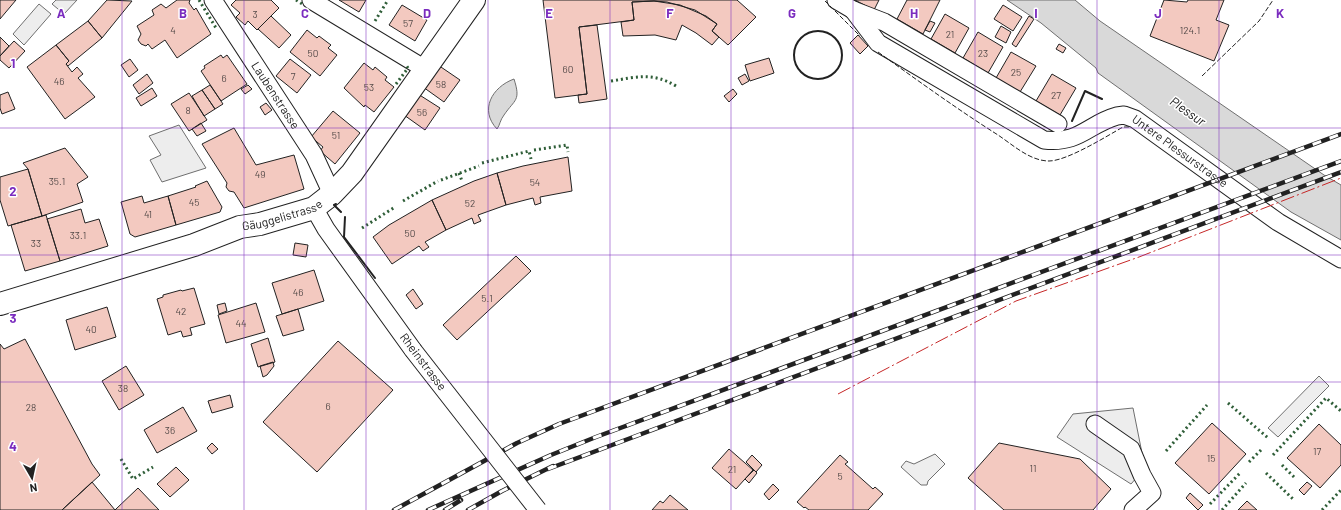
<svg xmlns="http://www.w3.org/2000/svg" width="1341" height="510" font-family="Barlow,sans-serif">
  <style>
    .green { fill: #eee; stroke: #6f6f6f }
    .parking { fill: #ededed; stroke: #6f6f6f }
    .water { fill: #d9d9d9; stroke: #6f6f6f }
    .building { fill: #f3c9c0; stroke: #222 }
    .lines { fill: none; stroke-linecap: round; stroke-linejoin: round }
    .street-casing { stroke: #222; stroke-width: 19 }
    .secondary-casing { stroke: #222; stroke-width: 24 }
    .street { stroke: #fff; stroke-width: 17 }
    .secondary { stroke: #fff; stroke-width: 22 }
    .rail-casing { stroke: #222; stroke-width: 4.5 }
    .rail { stroke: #fff; stroke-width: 3; stroke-dasharray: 9; stroke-linecap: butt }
    .street-bridge-casing { stroke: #222; stroke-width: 19; stroke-linecap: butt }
    .street-bridge { stroke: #fff; stroke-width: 17 }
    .hedge { stroke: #2f5e38; stroke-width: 3; stroke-dasharray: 2 3; stroke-linecap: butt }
    .fence { stroke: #222; stroke-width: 1; stroke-dasharray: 5 2; stroke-linecap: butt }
    .wall { stroke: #222; stroke-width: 2 }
    .power { stroke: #c62828; stroke-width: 1; stroke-dasharray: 14 3 2 3; stroke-linecap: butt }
    .grid { fill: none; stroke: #7b2cbf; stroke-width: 1; stroke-opacity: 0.55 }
    .labels { text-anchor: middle; stroke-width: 3; stroke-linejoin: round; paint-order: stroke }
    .number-label { font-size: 10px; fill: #564c4a }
    .street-label { font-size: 12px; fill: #222; stroke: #fff }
    .water-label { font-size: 13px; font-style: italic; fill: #222; stroke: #fff }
    .grid-label { font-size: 13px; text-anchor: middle; font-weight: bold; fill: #7b2cbf; stroke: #fff; stroke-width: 3; stroke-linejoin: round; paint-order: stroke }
  </style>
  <rect width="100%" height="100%" fill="#fff"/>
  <path class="green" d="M1319,376l10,10 -51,51 -10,-9z
    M935,454l10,10 -17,17 -1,4h-6l-20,-18 5,-6 8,3z"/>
  <path class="parking" d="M56,0h21l-13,14 -12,-10z
    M39,4l12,10 -27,31 -11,-11z
    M179,125l27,43 -44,14 -12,-22 11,-5 -12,-19z
    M1133,408l12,60 -14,16 -74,-47 16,-23z"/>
  <path class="water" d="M1007,0h68l25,21 224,154 17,10v55l-50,-28 -193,-139 -2,-5 -55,-45z
    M514,79c7,22 1,20 -10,36 -4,5 -4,10 -7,14 -18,-19 -5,-42 17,-50z"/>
  <path class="building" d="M0,0h16l-16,19z
    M107,0l25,1 -30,37 -14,-17z
    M177,0h13l-1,3 5,7 2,-2 15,26 -34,24 -12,-18 -13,9 -4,-5 -2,2 -5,-2 -3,-4 3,-6 -4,-8 17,-11 -2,-5 9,-6 5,4z
    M236,0h35l8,8 -22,22 -9,-9 -3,4 -9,-8 4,-4 -9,-8z
    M339,0h27l-7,12z
    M543,0h194l19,17 -28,28 -16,-14 5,-7 -22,-14 -28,-8 -13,-1 -22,1 2,18 -55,7 8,67 -32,4z
    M855,0h24l-5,10z
    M907,0h33l-17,34 -26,-15z
    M1164,0l23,2 1,-2h36l-8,20 13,5 -15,36 -64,-25z
    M654,1l26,4 26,11 11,8 -5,7 7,6 -7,8 -16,-12 -14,-8 -6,15 -21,-5 -32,1 -2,-14 13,-2 -2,-18z
    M402,5l25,15 -12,21 -26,-16z
    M1003,5l19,12 -9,14 -19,-12z
    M945,14l24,14 -14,25 -24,-14z
    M271,16l20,19 -12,13 -21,-19z
    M1029,16l5,3 -18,28 -4,-3z
    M88,21l14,17 -34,28 -2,-2 3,-3 -13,-16z
    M930,21l5,2 -5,9 -5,-2z
    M597,25l10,74 -28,4 -1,-8 9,-1 -8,-67z
    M1001,26l10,6 -5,11 -11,-6z
    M307,30l10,8 2,-2 12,9 -3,3 9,7 -17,21 -30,-24z
    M978,32l25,15 -15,26 -25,-15z
    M858,35l10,11 -8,8 -10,-11z
    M0,37l9,9 -9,10z
    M14,41l11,10 -16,17 -9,-8v-4z
    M1059,44l7,4 -3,5 -7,-4z
    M56,45l13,16 -3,3 6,8 5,-5 6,7 -5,4 17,19 -30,22 -38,-52z
    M1011,52l25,14 -16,26 -24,-14z
    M221,55l2,3 4,-3 20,29 -26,17 -20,-30 4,-3 -1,-2z
    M769,58l5,15 -24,8 -5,-16z
    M130,59l8,11 -9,7 -8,-12z
    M290,59l21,16 -14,18 -21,-17z
    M364,63l9,7 2,-3 12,10 -2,3 9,7 -20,25 -9,-7 -1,2 -20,-19z
    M438,65l22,15 -16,22 -21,-15z
    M147,74l6,9 -14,11 -6,-9z
    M745,74l4,7 -7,4 -4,-7z
    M1052,74l24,14 -16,27 -24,-14z
    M210,85l13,19 -8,5 -13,-19z
    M248,85l4,4 -7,5 -4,-5z
    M152,88l5,8 -16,10 -5,-8z
    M733,89l4,5 -8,8 -5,-6z
    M202,90l13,19 -11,7 -12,-20z
    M8,92l7,17 -13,5 -2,-6v-13z
    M189,93l18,27 -18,11 -18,-27z
    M418,94l22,14 -15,22 -21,-15z
    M266,103l6,7 -7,5 -5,-8z
    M333,111l27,22 -25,31 -15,-13 3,-4 -12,-10z
    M201,123l5,8 -9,5 -5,-7z
    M234,128l22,37 38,-10 10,34 -60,19 -10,-16 -5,-1 -3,-4 1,-4 -25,-39z
    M65,148l23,29 -11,7 6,18 -41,14 -14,-47 -5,-6z
    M568,157l4,34 -32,6 1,6 -6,2 -2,-7 -27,7 -9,-32 26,-7z
    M28,169l14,47 -34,10 -8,-26v-23z
    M497,173l9,32 -28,10 3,6 -7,3 -2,-6 -26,12 -14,-30 42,-19z
    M207,181l15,26 -2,5 -44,13 -8,-29 28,-9 -1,-1z
    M142,196l2,7 24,-7 8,29 -41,12 -5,-3 -9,-32z
    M432,200l14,30 -21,12 4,5 -6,4 -4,-5 -27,18 -19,-27 16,-12z
    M81,209l4,14 14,-4 9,27 -48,15 -13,-42z
    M46,215l14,46 -35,10 -14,-46z
    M295,243l13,2 -2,12 -13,-2z
    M516,256l15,15 -74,69 -14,-15z
    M314,270l10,31 -42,13 -10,-31z
    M194,288l11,36 -15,4 2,7 -9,2 -2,-6 -13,4 -11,-36 6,-2v-2l18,-5 1,1z
    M413,289l10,15 -7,5 -10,-14z
    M225,303l2,8 -8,3 -2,-9z
    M256,303l9,29 -39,11 -8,-28z
    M107,307l9,30 -41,13 -9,-30z
    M298,309l6,21 -21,6 -7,-20z
    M268,338l7,24 -17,5 -7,-23z
    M25,339l67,125 8,11 -38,35h-62v-166l4,5z
    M338,341l55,49 -76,82 -54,-50z
    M273,362l1,4 -7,9 -4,2 -3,-11z
    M126,366l18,29 -25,15 -17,-29z
    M230,395l3,12 -21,6 -4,-12z
    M183,407l14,24 -40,22 -13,-23z
    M1212,423l34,31 -37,40 -34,-31z
    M1319,424l22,21v20l-21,23 -33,-30z
    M212,443l6,6 -6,5 -5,-6z
    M999,443l81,16 31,30 -18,21h-89l-36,-32z
    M729,449l24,21 -17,19 -24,-21z
    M752,455l10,10 -6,7 -10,-10z
    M840,455l8,7 -3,2 28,25 2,-2 8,7 -15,16h-59l-4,-3 -1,1 -7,-6z
    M176,467l13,13 -19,17 -13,-13z
    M754,470l3,3 -8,10 -4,-4z
    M92,482l23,28h-53z
    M1307,482l5,4 -8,9 -5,-5z
    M773,484l6,6 -10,10 -5,-6z
    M138,488l21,22h-44l1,-1z
    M1190,493l13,12 -5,5 -12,-12z
    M670,495l18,15h-36l8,-9 3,2z
    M1247,501l10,9h-19z"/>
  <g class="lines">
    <defs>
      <g id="street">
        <path id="s1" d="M213,0l101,155 18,39"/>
        <path d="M311,0l114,69"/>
        <path d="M836,0l17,10 31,12 174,102"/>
        <path id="s2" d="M853,10l25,33 166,97c36,4 44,-16 73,-24l7,-1 11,4 143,103 63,37"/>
        <path d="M314,208l12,21 87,121"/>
        <path d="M1095,424l36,25 11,26 10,18 -19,17"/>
      </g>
      <g id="secondary">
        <path id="s3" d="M0,304l194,-59 46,-18 20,-3 54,-16 18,-14 20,-21 122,-173"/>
      </g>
    </defs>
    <use href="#street" class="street-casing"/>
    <use href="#secondary" class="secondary-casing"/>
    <use href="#street" class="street"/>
    <use href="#secondary" class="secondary"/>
    <defs>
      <path id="rail" d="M548,469l793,-297
        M394,510l123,-67 42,-19 782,-290
        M428,510l123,-55 45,-18 745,-276
        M445,510l16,-10
        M468,510l34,-19 51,-25"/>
    </defs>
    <use href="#rail" class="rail-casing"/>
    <use href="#rail" class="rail"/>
    <defs>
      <path id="street-bridge" d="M413,350l125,160"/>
    </defs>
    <use href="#street-bridge" class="street-bridge-casing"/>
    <use href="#street-bridge" class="street-bridge"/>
    <path class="hedge" d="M199,0l17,28
      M296,0l8,5
      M375,21l13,-21
      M611,81c26,-4 42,-9 65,5
      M396,84l12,-16 -2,-3
      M534,150l33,-5 1,7
      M482,163l47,-12 2,8
      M459,173l3,8
      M441,180l38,-14
      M403,201l35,-20
      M362,228l33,-21
      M1228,403l40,35
      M1166,451l41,-46
      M1273,455l53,-57 15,13
      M121,459l12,20 20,-12
      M1249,462l14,-14
      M1282,465l13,13
      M1266,473l28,27
      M1210,504l31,-32
      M1222,510l24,-27
      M1322,510l19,-20"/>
    <path class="fence" d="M825,1l35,35
      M878,52c39,28 79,57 120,83 15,10 32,26 51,26 18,0 58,-25 74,-34h6
      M1202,76l57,-55 14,-21"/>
    <path class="wall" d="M794 55a24 24 0 1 1 48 0a24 24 0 1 1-48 0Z
      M1072,121l13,-30 17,8
      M336,204l-2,1 7,7
      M345,217l-1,20 31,41"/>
    <path class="power" d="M838,394l178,-93 123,-44 202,-79"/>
  </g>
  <path class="grid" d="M122,0v510M244,0v510M366,0v510M488,0v510M610,0v510M731,0v510M853,0v510M975,0v510M1097,0v510M1219,0v510M0,128h1341M0,255h1341M0,382h1341"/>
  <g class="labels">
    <g class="number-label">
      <text x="255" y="18">3</text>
      <text x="408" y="27">57</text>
      <text x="173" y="34">4</text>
      <text x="1190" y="34">124.1</text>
      <text x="950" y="38">21</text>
      <text x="313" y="57">50</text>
      <text x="983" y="57">23</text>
      <text x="568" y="73">60</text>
      <text x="1016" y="76">25</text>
      <text x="293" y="80">7</text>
      <text x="224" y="82">6</text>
      <text x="59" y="85">46</text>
      <text x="441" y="88">58</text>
      <text x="369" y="91">53</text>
      <text x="1056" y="99">27</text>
      <text x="188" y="114">8</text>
      <text x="422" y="116">56</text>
      <text x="336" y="139">51</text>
      <text x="260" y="178">49</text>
      <text x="57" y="185">35.1</text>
      <text x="535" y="186">54</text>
      <text x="194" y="206">45</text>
      <text x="470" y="207">52</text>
      <text x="148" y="218">41</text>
      <text x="410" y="237">50</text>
      <text x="78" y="239">33.1</text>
      <text x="36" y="247">33</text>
      <text x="298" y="296">46</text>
      <text x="487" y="302">5.1</text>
      <text x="181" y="315">42</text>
      <text x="241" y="327">44</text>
      <text x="91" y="333">40</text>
      <text x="123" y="392">38</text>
      <text x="328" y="410">6</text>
      <text x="31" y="411">28</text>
      <text x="170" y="434">36</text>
      <text x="1317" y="455">17</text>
      <text x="1211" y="462">15</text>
      <text x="1033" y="472">11</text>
      <text x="732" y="473">21</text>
      <text x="840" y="480">5</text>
    </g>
    <g class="street-label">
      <text dy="4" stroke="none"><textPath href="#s1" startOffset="114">Laubenstrasse</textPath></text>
      <text dy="4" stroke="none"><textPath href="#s2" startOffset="386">Untere Plessurstrasse</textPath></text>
      <text dy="4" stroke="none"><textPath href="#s3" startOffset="296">Gäuggelistrasse</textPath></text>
      <text transform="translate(423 362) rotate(53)" y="4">Rheinstrasse</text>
    </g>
    <g class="water-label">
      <text transform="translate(1188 111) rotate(35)" y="5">Plessur</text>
    </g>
  </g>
  <g class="grid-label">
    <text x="61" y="18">A</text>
    <text x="183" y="18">B</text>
    <text x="305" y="18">C</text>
    <text x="427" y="18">D</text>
    <text x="549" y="18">E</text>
    <text x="670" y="18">F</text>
    <text x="792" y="18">G</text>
    <text x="914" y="18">H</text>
    <text x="1036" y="18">I</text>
    <text x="1158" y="18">J</text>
    <text x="1280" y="18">K</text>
    <text x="13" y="68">1</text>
    <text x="13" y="196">2</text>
    <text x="13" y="323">3</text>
    <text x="13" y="451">4</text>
  </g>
  <g transform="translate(32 478) rotate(171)" stroke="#ffffff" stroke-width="3" paint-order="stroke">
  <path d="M0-3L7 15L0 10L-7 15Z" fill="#222222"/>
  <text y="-6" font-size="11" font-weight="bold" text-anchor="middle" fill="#222222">N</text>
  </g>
</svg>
